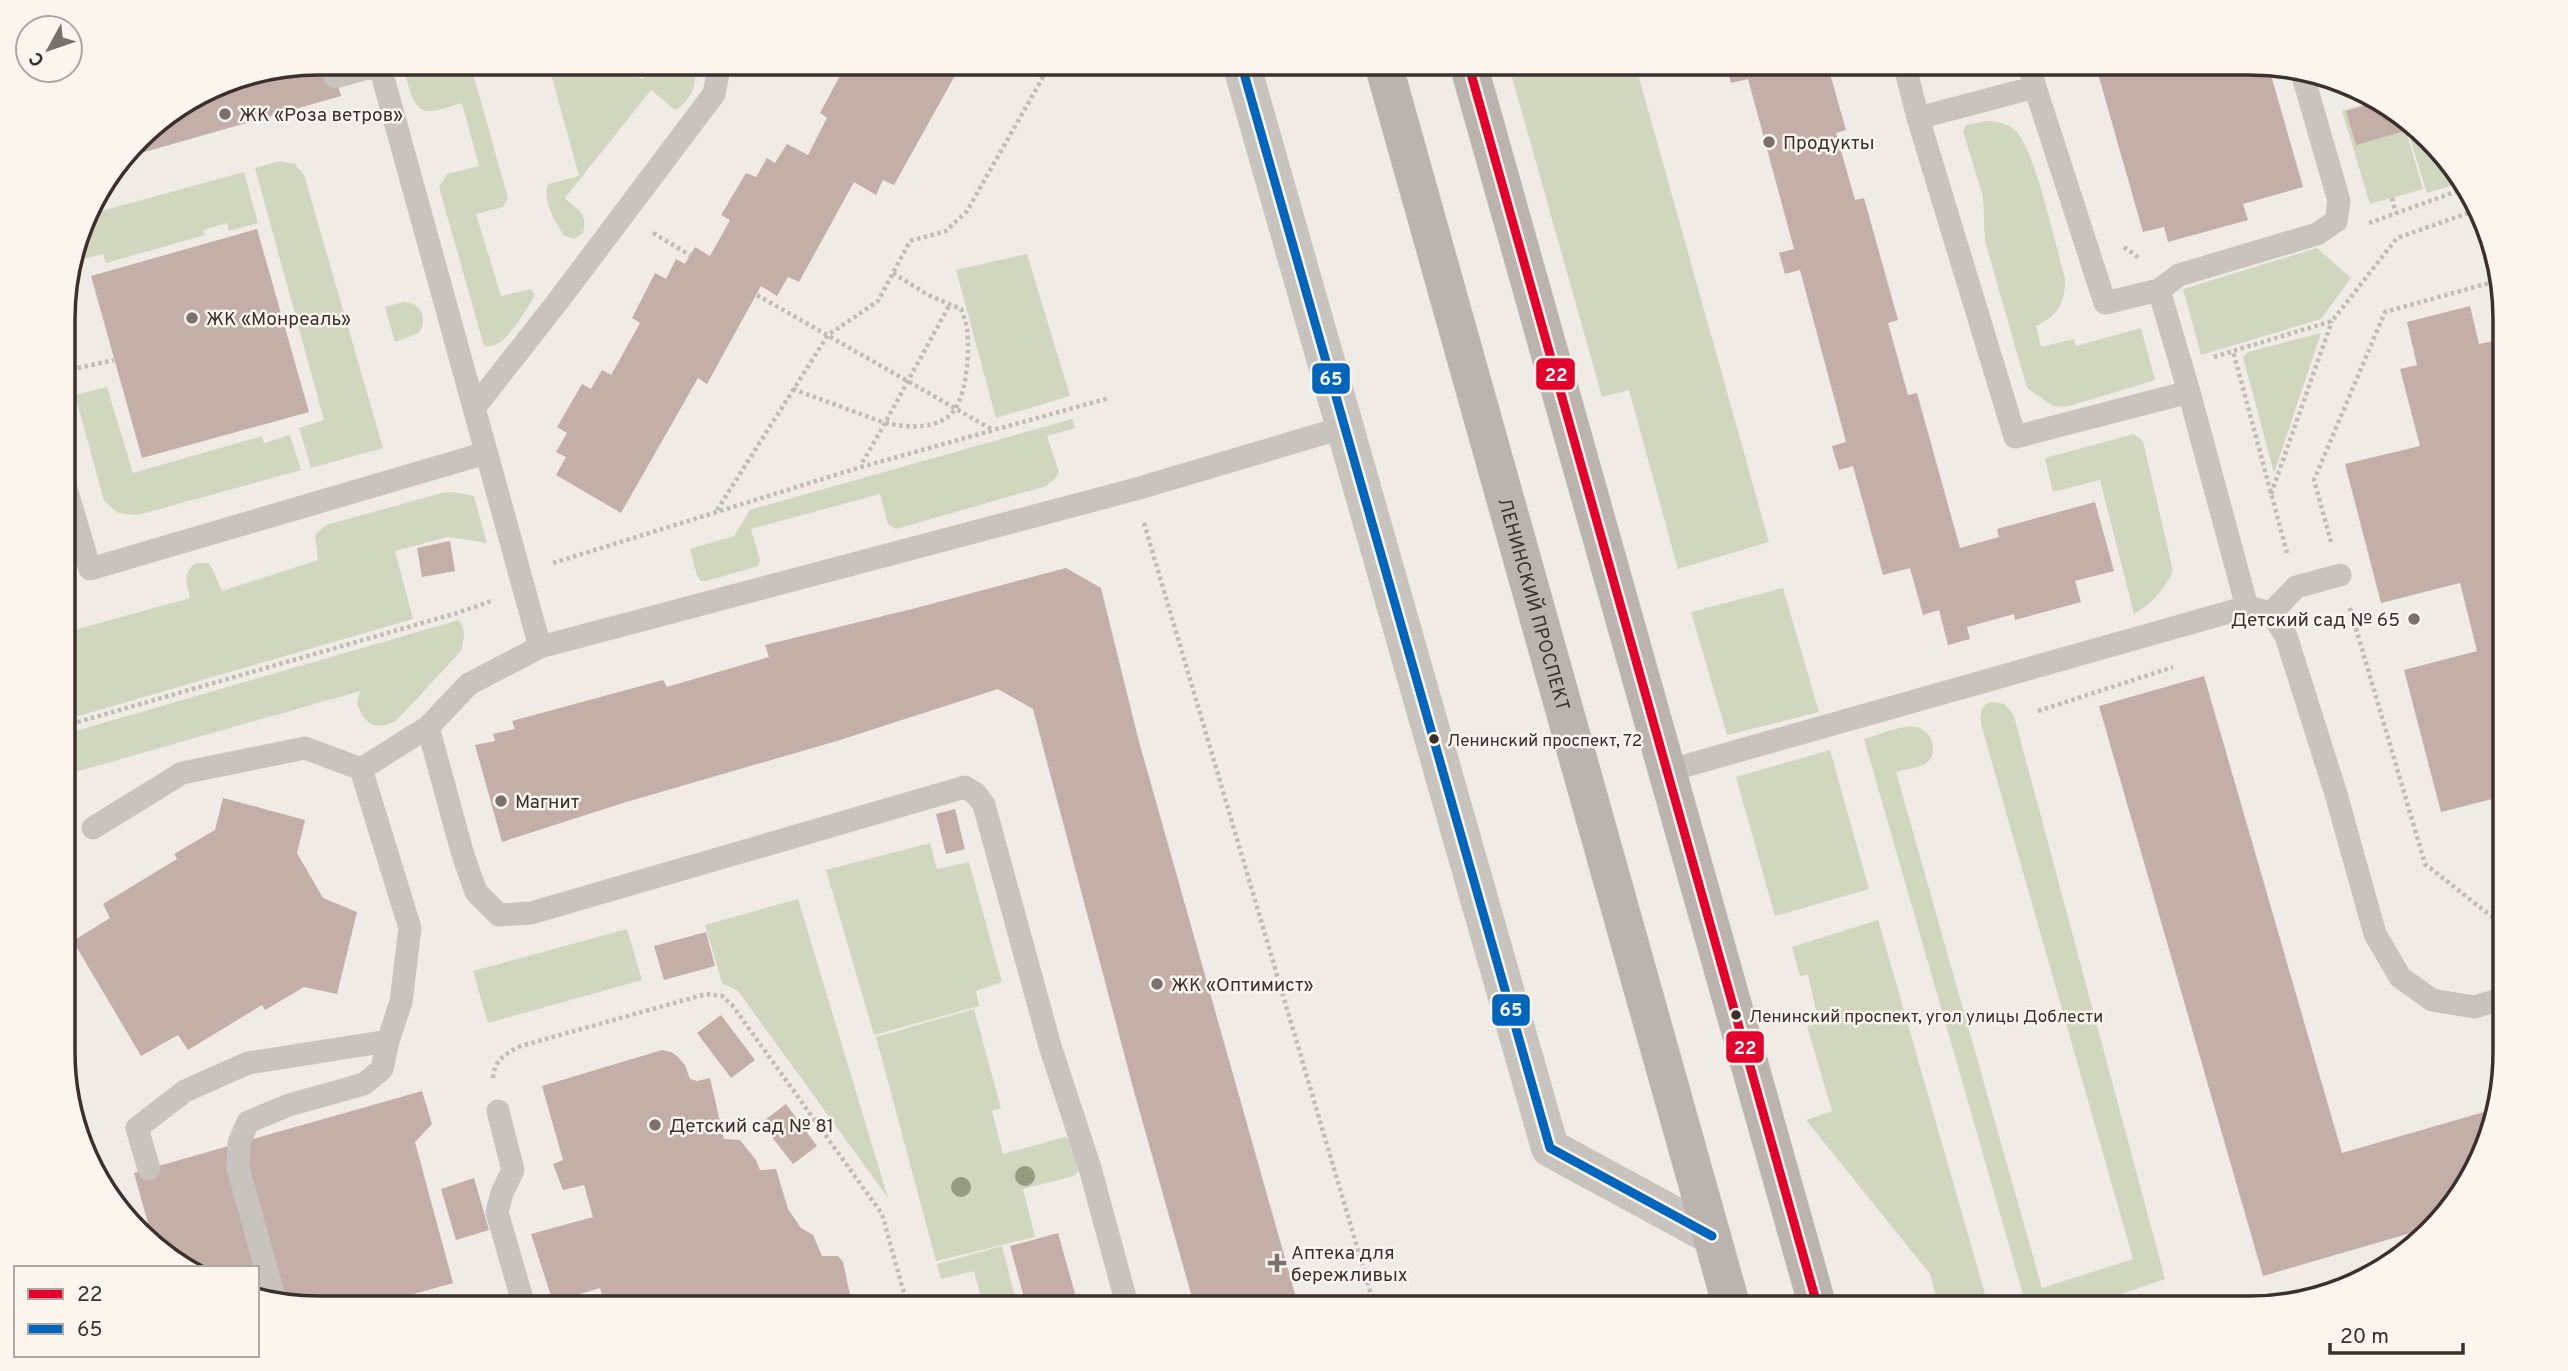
<svg xmlns="http://www.w3.org/2000/svg" width="2568" height="1371" font-family="Overpass,sans-serif">
  <style>
    .green { fill: #d1d6bf }
    .building { fill: #c3afa7 }
    .lines { fill: none; stroke-linecap: round; stroke-linejoin: round }
    .path { stroke: #c2bbb6; stroke-width: 4.5; stroke-dasharray: 3.5 3.5; stroke-linecap: butt }
    .lane { stroke: #c9c3be; stroke-width: 23 }
    .street { stroke: #c9c3be; stroke-width: 38 }
    .secondary { stroke: #bab3ae; stroke-width: 38 }
    .bus-1-casing { stroke: #fbf5ee; stroke-width: 14 }
    .bus-2-casing { stroke: #fbf5ee; stroke-width: 14 }
    .bus-1 { stroke: #e4002b; stroke-width: 9 }
    .bus-2 { stroke: #0065bd; stroke-width: 9 }
    .tree { fill: #959b80 }
    .poi-dot { fill: #7a716c; stroke: #fbf5ee; stroke-width: 2.5 }
    .bus-dot { fill: #3b302b; stroke: #fbf5ee; stroke-width: 2.5 }
    .labels { text-anchor: middle; stroke-width: 5; stroke-linejoin: round; paint-order: stroke }
    .bus-label { font-size: 17px; fill: #3b302b; stroke: #fbf5ee; text-anchor: start }
    .poi-label { font-size: 19px; fill: #3b302b; stroke: #fbf5ee; text-anchor: start }
    .street-label { font-size: 19px; fill: #3b302b; stroke: #fbf5ee }
    .rim { fill: none; stroke: #3b302b; stroke-width: 3.5 }
    .line-badge { stroke: #fbf5ee; stroke-width: 2.5 }
    .badge-label { font-size: 19px; text-anchor: middle; font-weight: bold; fill: #fff }
  </style>
  <rect width="100%" height="100%" fill="#f0ebe5"/>
  <path class="green" d="M403,63h67l38,135 -5,9 -27,7 25,82 30,-7 3,5 -1,5c-11,16 -29,52 -49,47l-45,-159 8,-13 32,-8 -17,-63c-10,2 -23,9 -34,8 -18,-1 -21,-34 -25,-48z
    M548,63h58l37,16 10,-16h41c4,20 -1,36 -19,47l-24,-20 -86,108c13,13 23,14 18,35l-9,6 -11,-4c-8,-15 -21,-34 -15,-51l31,-8z
    M1508,63h127l134,479 -91,27 -49,-179 -27,7z
    M2375,101l30,26 18,62 -53,15 -28,-93z
    M1987,121c11,0 22,3 30,11 18,19 39,116 48,146 1,24 -7,38 -29,48l5,21 33,-8 2,7 65,-18 14,52 -89,27 -13,-1 -26,-18 -42,-147 -2,-44 -20,-66 3,-6z
    M2407,129l55,48 2,5 -37,11z
    M280,161l15,3 9,11 79,273 -72,20 -12,-40 25,-8 -69,-252z
    M244,172l14,51 -29,8 -2,-8 -24,7 2,5 -99,28 -3,-9 -24,6 -2,-8 10,-37z
    M2317,248l34,30 -30,41 -120,36 -18,-66z
    M1027,254l43,142 -74,22 -40,-148z
    M404,302c18,1 24,17 15,31l-24,9 -10,-35z
    M2321,333l-47,140 -31,-116 5,-5z
    M107,387l26,86 129,-37 2,7 26,-8 11,35 -163,45 -20,-2 -14,-12 -29,-106z
    M1072,419l3,9 -28,8 12,36 -3,6 -10,8 -150,43 -8,-5 -8,-30 -129,35 9,31 -2,6 -52,15h-5l-4,-6 -7,-26 44,-13 16,-26z
    M2134,434l9,7 30,130c-10,20 -20,32 -39,43l-34,-134 -47,12 -8,-34z
    M454,492l20,4 13,47 -39,-6 -53,14 18,68 -345,100 -4,-13v-82l3,8 123,-34c-3,-15 -9,-24 6,-35h12l3,3 11,25 96,-31 -3,-25 11,-10 116,-32z
    M1783,588l36,124 -92,23 -36,-123z
    M459,620c7,10 5,19 2,31l-64,69c-21,12 -32,5 -40,-16l3,-13 -295,84v-41z
    M1992,702l13,2 9,12 151,563 -49,17 3,12h-92l-163,-569c15,-4 37,-15 53,-12 17,4 23,30 6,38 -8,4 -19,4 -27,7l146,516 91,-29 -152,-535c-1,-11 -1,-19 11,-22z
    M1830,750l39,139 -94,27 -39,-139z
    M930,843l7,26 32,-7 33,120 -26,9 3,15 -105,29 -48,-165z
    M798,899l90,299 -150,-207 -16,-8 -17,-58z
    M1878,920l111,388h-50l-9,-34 -124,-154 26,-9 -25,-85 12,-3 -11,-48 -8,1 -8,-29z
    M627,929l15,51 -154,43 -15,-52z
    M974,1009l27,99 -9,3 11,43 62,-17 10,5 7,25 -8,9 -51,13 12,48 -99,24 -60,-224z
    M1002,1246l16,62h-34l-10,-37 -33,8 -4,-15z"/>
  <path class="building" d="M319,63h12l10,33 -214,61 23,-30 72,-45z
    M861,63h101l-68,122 -11,-5 -7,15 -22,-13 -55,100 -11,-5 -11,19 -16,-10 -54,98 -9,-6 -77,135 -65,-38 10,-18 -10,-5 11,-19 -10,-6 25,-43 9,5 11,-19 9,5 29,-52 -8,-5 23,-45 11,6 10,-20 9,5 10,-17 15,9 20,-36 -9,-5 25,-42 10,4 11,-19 8,5 12,-19 21,11 19,-37 -7,-5 23,-43 11,5z
    M1725,63h102l19,67 -10,3 19,67 9,-2 34,122 -10,3 20,72 9,-2 43,155 39,-11 -2,-8 98,-27 19,69 -39,10 6,21 -66,18 -1,-6 -47,13 3,12 -22,6 -9,-35 -16,5 -13,-47 -27,7 -30,-109 -14,4 -4,-13 -3,-11 14,-4 -46,-172 -15,4 -6,-21 15,-4 -46,-170 -17,4z
    M2095,63h154l20,5 34,119 -60,17 5,16 -80,22 -4,-15 -21,5z
    M2377,102l27,24 1,5 -49,14 -10,-34z
    M257,229l52,183 -167,46 -51,-182z
    M2470,306l9,38 24,-5 1,457 -63,16 -37,-142 73,-19 -17,-68 -79,20 -36,-139 75,-18 -20,-77 17,-4 -10,-43z
    M450,541l5,30 -33,6 -5,-29z
    M1066,568l35,20 37,150 161,570h-104l-60,-213 -102,-386 -35,-20 -158,51 -217,63 -121,39 -27,-97 20,-4 -2,-7 22,-5 -3,-8 151,-41 4,7 102,-30 -4,-12 151,-37z
    M2204,676l138,477 149,-43 -13,55 -57,65 -158,46 -164,-570z
    M223,798l82,22 -8,33 26,45 34,14 -20,82 -33,-7 -39,23 -3,-5 -74,45 -10,-15 -37,21 -68,-115 37,-23 -7,-14 74,-45 -3,-5 41,-24z
    M955,809l10,40 -19,5 -10,-40z
    M706,932l9,34 -51,14 -10,-34z
    M721,1015l34,45 -24,18 -34,-45z
    M662,1050l9,2 6,4 8,9 5,14 7,2 13,-3 14,61 16,1 16,20 4,10 16,-1 12,40 13,19 12,7 9,21h16l5,6 8,37 -32,9h-214l-5,-20 -47,14 -22,-68 62,-17 -9,-32 -21,5 -10,-26 10,-4 -21,-74z
    M422,1091l10,33 -17,18 38,141 -89,25h-45l-62,-15v-25h-67l-39,-34 -17,-61z
    M786,1104l31,42 -24,18 -32,-41z
    M474,1178l15,52 -33,10 -15,-51z
    M1058,1233l21,75h-52l-17,-62z"/>
  <g class="lines">
    <path class="path" d="M2392,198l4,15
      M2369,223l97,-35
      M653,233l37,22
      M2124,247l15,11
      M893,273l35,22 33,14c2,6 5,13 6,20 3,22 0,74 -19,88 -19,13 -42,10 -63,6l65,-119
      M757,295l236,135
      M2214,357l19,-6
      M64,371l50,-11
      M793,389l92,34 -24,42
      M2271,494l61,-173
      M717,510l111,-175 50,-34 32,-60 36,-10 21,-20 76,-134 -4,-14
      M1144,523l231,785
      M2331,542l-17,-62 71,-168 115,-32
      M2287,553l-54,-202 99,-30 65,-83 77,-27
      M553,563l308,-96 248,-69
      M2350,608l75,256 80,63
      M2038,711l135,-44
      M64,726l393,-113 37,-13
      M493,1078c1,-18 13,-25 28,-32l185,-52 16,2 10,9 150,209 26,94"/>
    <path class="lane" d="M379,63l161,584
      M1904,63l14,55 97,319 174,-45 58,215
      M2028,63l7,24
      M335,77l45,-12
      M1918,118l117,-31 70,216 54,-13 30,102
      M2159,290l20,-15 138,-41 19,-13 3,-20 -36,-125
      M474,408l81,-103 159,-211 6,-31
      M64,482l26,87 396,-116
      M2271,613l25,-26 44,-12
      M428,727l35,128 13,37 23,23 32,-2 434,-126 11,7 8,11 66,241 40,122 38,140
      M1667,771l580,-164 24,6 15,23 50,158 39,140 25,43 32,23 42,7 31,-9
      M93,828l89,-55 123,-25 56,21 67,-42 41,-43 71,-37 596,-158 209,-62
      M498,1111l15,59 -11,23 -5,19 25,87 7,9
      M149,1169l-12,-41 48,-37 63,-28 140,-22 13,-39 9,-74 -49,-159
      M274,1297l-36,-129 1,-25 9,-21 41,-17 75,-21 18,-15 6,-28"/>
    <path class="street" d="M1241,63l309,1085 162,88"/>
    <g class="secondary">
      <path id="s1" d="M1383,63l349,1245"/>
      <path d="M1468,63l350,1245"/>
    </g>
    <defs>
      <path id="bus-1" d="M1468,63l350,1245"/>
      <path id="bus-2" d="M1241,63l309,1085 162,88"/>
    </defs>
    <use href="#bus-1" class="bus-1-casing"/>
    <use href="#bus-2" class="bus-2-casing"/>
    <use href="#bus-1" class="bus-1"/>
    <use href="#bus-2" class="bus-2"/>
  </g>
  <g class="tree">
    <circle cx="1025" cy="1176" r="10"/>
    <circle cx="961" cy="1187" r="10"/>
  </g>
  <g class="poi-dot">
    <circle cx="225" cy="114" r="7"/>
    <circle cx="1769" cy="142" r="7"/>
    <circle cx="192" cy="318" r="7"/>
    <circle cx="2414" cy="619" r="7"/>
    <circle cx="501" cy="801" r="7"/>
    <circle cx="1157" cy="984" r="7"/>
    <circle cx="655" cy="1125" r="7"/>
    <path d="M1273.5 1252.5h7v7h7v7h-7v7h-7v-7h-7v-7h7z"/>
  </g>
  <g class="bus-dot">
    <circle cx="1434" cy="739" r="6"/>
    <circle cx="1736" cy="1015" r="6"/>
  </g>
  <g class="labels">
    <g class="bus-label">
      <text x="1447" y="746">Ленинский проспект, 72</text>
      <text x="1749" y="1022">Ленинский проспект, угол улицы Доблести</text>
    </g>
    <g class="poi-label">
      <text x="239" y="121">ЖК «Роза ветров»</text>
      <text x="1783" y="149">Продукты</text>
      <text x="206" y="325">ЖК «Монреаль»</text>
      <text x="2400" y="626" text-anchor="end">Детский сад № 65</text>
      <text x="515" y="808">Магнит</text>
      <text x="1171" y="991">ЖК «Оптимист»</text>
      <text x="669" y="1132">Детский сад № 81</text>
      <text x="1291" y="1259">Аптека для<tspan x="1291" dy="22">бережливых</tspan></text>
    </g>
    <g class="street-label">
      <text dy="7" stroke="none"><textPath href="#s1" startOffset="562">ЛЕНИНСКИЙ ПРОСПЕКТ</textPath></text>
    </g>
  </g>
  <path d="M0 0H2568V1371H0ZM319 75H2249A244 244 0 0 1 2493 319V1052A244 244 0 0 1 2249 1296H319A244 244 0 0 1 75 1052V319A244 244 0 0 1 319 75Z" fill="#fbf5ee" fill-rule="evenodd"/>
  <path class="rim" d="M319 75H2249A244 244 0 0 1 2493 319V1052A244 244 0 0 1 2249 1296H319A244 244 0 0 1 75 1052V319A244 244 0 0 1 319 75Z"/>
  <g class="line-badge">
    <rect x="1535" y="357" width="41" height="34" rx="7" fill="#e4002b"/>
    <rect x="1311" y="362" width="40" height="33" rx="7" fill="#0065bd"/>
    <rect x="1491" y="993" width="40" height="34" rx="7" fill="#0065bd"/>
    <rect x="1725" y="1030" width="40" height="34" rx="7" fill="#e4002b"/>
  </g>
  <g class="badge-label">
    <text x="1556" y="381">22</text>
    <text x="1331" y="385">65</text>
    <text x="1511" y="1016">65</text>
    <text x="1745" y="1054">22</text>
  </g>
  <rect x="14" y="1266" width="245" height="91" fill="#fbf5ee" stroke="#aea6a0" stroke-width="2"/>
  <rect x="28" y="1289" width="35" height="10" fill="#e4002b" stroke="#aea6a0" stroke-width="2"/>
  <text x="77" y="1301" font-size="21" fill="#3b302b">22</text>
  <rect x="28" y="1324" width="35" height="10" fill="#0065bd" stroke="#aea6a0" stroke-width="2"/>
  <text x="77" y="1336" font-size="21" fill="#3b302b">65</text>
  <g transform="translate(49 49) rotate(230)"><circle r="33" fill="#fbf5ee" stroke="#aea6a0" stroke-width="2"/>
  <path d="M0-5L12 26L0 18L-12 26Z" fill="#7a716c"/>
  <text y="-10" font-size="19" font-weight="bold" text-anchor="middle" fill="#3b302b">С</text>
  </g>
  <path d="M2330 1343v10h133v-10" fill="none" stroke="#3b302b" stroke-width="3.5"/>
  <text x="2340" y="1343" font-size="21" fill="#3b302b" stroke="#fbf5ee" stroke-width="5" paint-order="stroke">20 m</text>
</svg>
